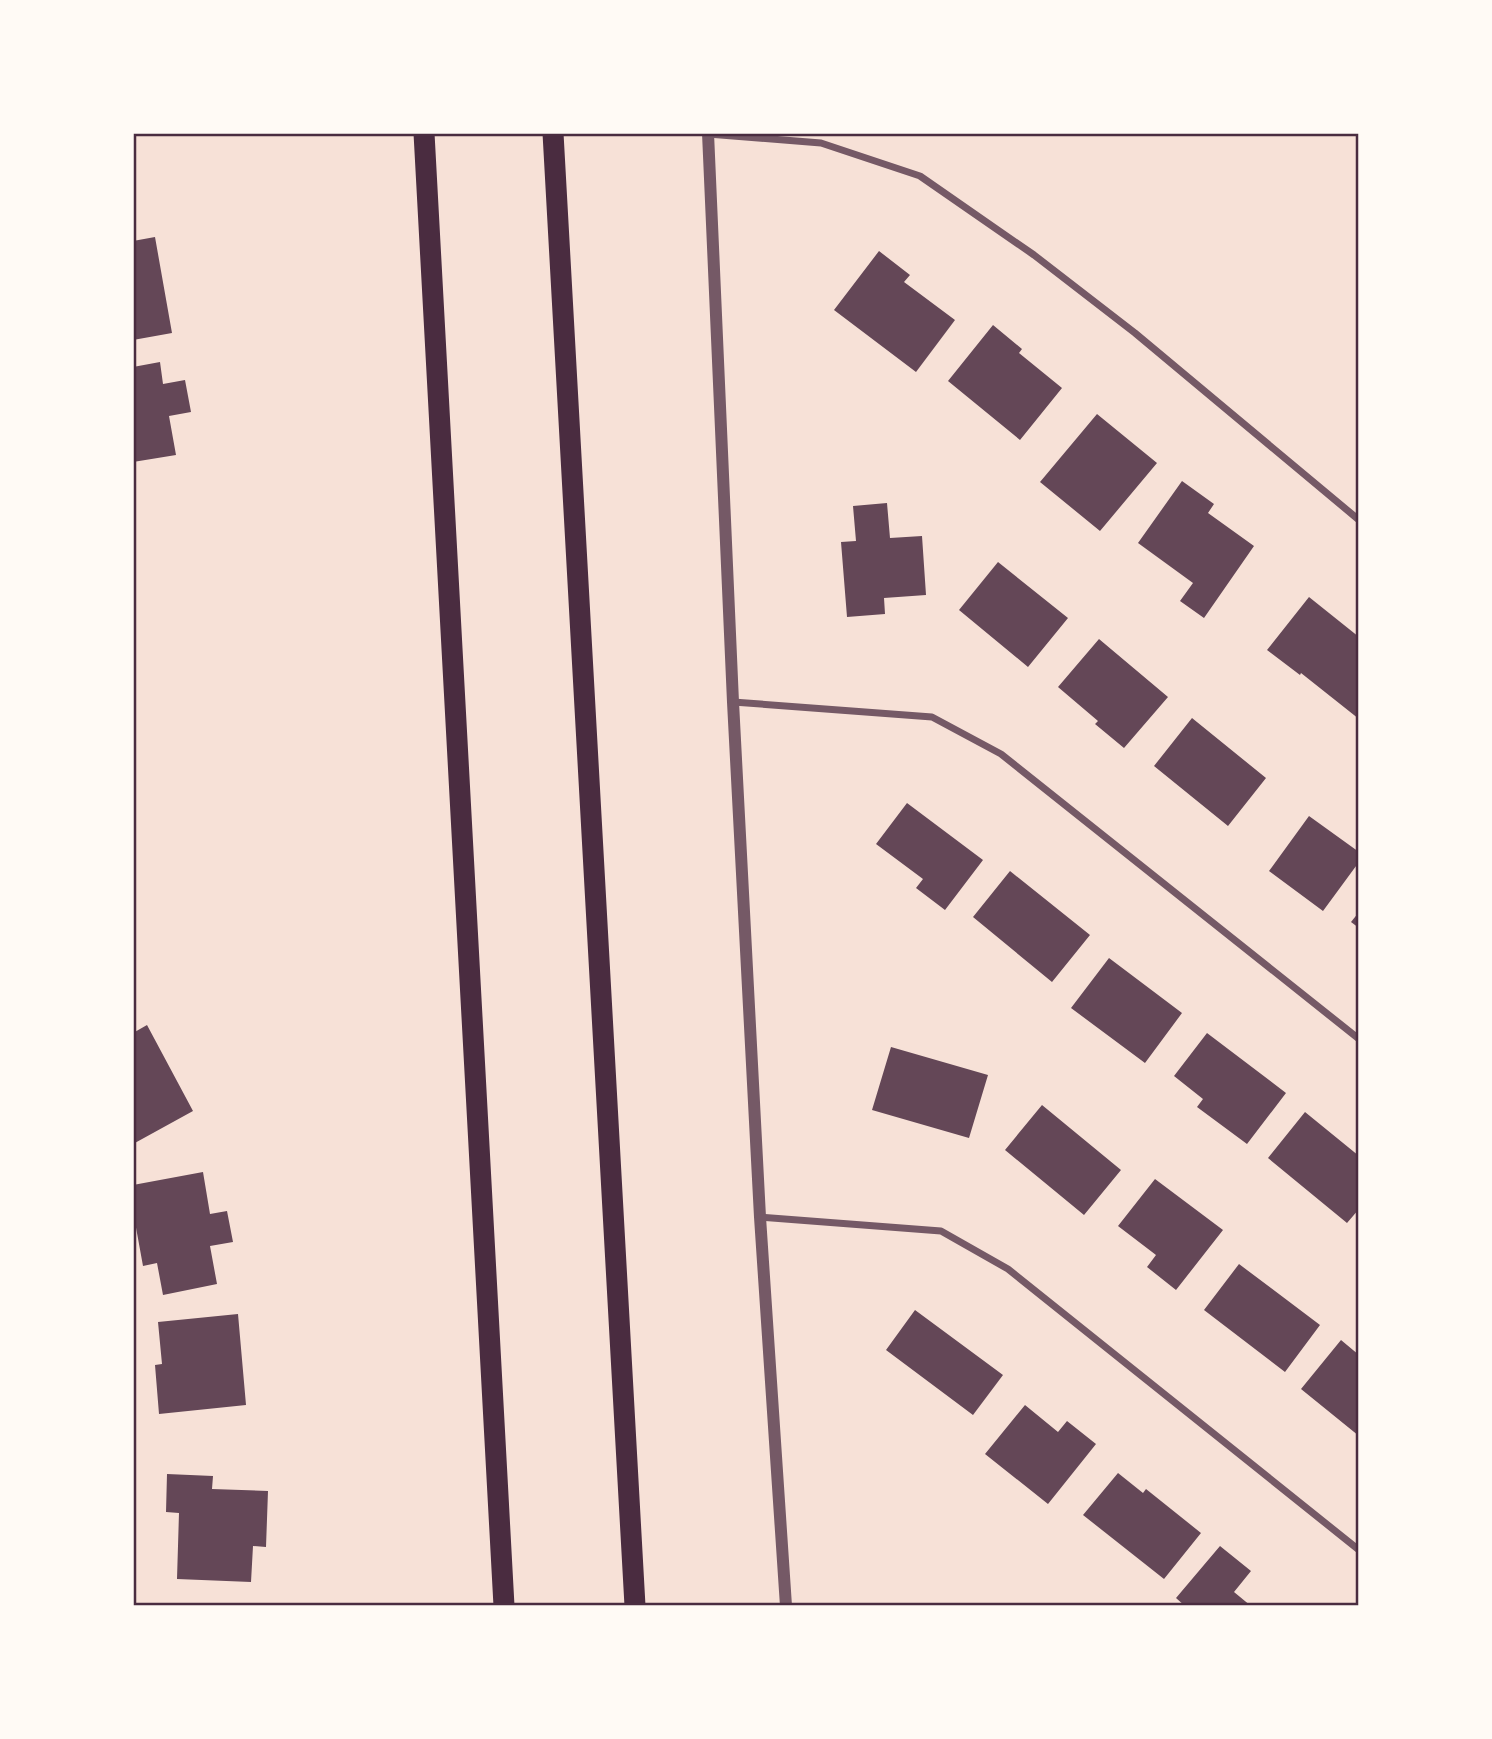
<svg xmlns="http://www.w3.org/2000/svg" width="1492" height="1739" font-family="'Nunito Sans',sans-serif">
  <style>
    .building { fill: #644757 }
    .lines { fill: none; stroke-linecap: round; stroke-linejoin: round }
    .minor { stroke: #755966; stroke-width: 7 }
    .tertiary { stroke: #755966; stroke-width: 12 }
    .motorway { stroke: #4a2c40; stroke-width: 21 }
    .neatline { fill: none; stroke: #4a2c40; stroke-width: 2.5 }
  </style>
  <rect width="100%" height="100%" fill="#f7e1d7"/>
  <path class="building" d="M155,237l17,96 -39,7v-99z
    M879,251l31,24 -6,7 51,38 -39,52 -82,-62z
    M993,325l29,24 -3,4 43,35 -42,52 -72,-59z
    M160,362l3,22 22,-4 6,32 -22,4 7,39 -43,7v-95z
    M1097,414l60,49 -57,68 -60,-49z
    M1182,481l32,23 -6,9 46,33 -50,72 -24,-17 13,-18 -55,-40z
    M887,503l3,35 32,-2 4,59 -42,3 1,16 -38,3 -6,-75 15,-1 -3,-35z
    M998,562l70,56 -40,49 -69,-57z
    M1309,597l50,40v82l-58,-46 -1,2 -33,-25z
    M1099,639l69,58 -44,51 -29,-24 3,-3 -40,-34z
    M1192,718l74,60 -38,48 -74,-60z
    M907,803l76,57 -38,50 -29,-22 7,-9 -47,-35z
    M1309,816l50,36v10l-36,49 -54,-40z
    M1010,871l80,64 -38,47 -79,-65z
    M1359,912v16l-8,-6z
    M1109,958l73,55 -37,50 -74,-55z
    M147,1025l46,86 -60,33v-111z
    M1207,1033l79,60 -39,51 -50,-37 6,-8 -29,-23z
    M891,1047l97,28 -19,63 -97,-28z
    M1042,1105l79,65 -37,45 -79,-65z
    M1305,1112l54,44v53l-12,14 -79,-65z
    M203,1172l7,42 17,-3 6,31 -23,4 7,38 -54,11 -6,-32 -14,3 -10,-55v-26z
    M1155,1179l68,51 -47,60 -29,-23 9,-12 -38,-29z
    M1239,1264l81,61 -35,47 -81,-62z
    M915,1310l88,65 -30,40 -87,-65z
    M238,1314l8,91 -87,9 -4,-49 7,-1 -4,-42z
    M1341,1340l18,15v81l-58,-47z
    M1025,1405l33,27 9,-11 29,23 -48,60 -63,-50z
    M1118,1473l25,20 3,-4 55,44 -37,46 -81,-64z
    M167,1474l46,2 -1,13 56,2 -2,56 -13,-1 -2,36 -74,-3 2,-66 -13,-1z
    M1220,1546l31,25 -17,21 17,14h-66l-9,-8z"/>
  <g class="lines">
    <path class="minor" d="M708,134l113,9 99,33 114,79 101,78 224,187
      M733,702l199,15 69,37 358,285
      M760,1217l181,14 67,38 351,281"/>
    <path class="tertiary" d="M708,133l25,569 27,515 26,389"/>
    <path class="motorway" d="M424,133l80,1473
      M553,133l82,1473"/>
  </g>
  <rect width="1492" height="1739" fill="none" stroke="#fffaf5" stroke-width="270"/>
  <rect x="135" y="135" width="1222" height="1469" class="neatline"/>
</svg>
